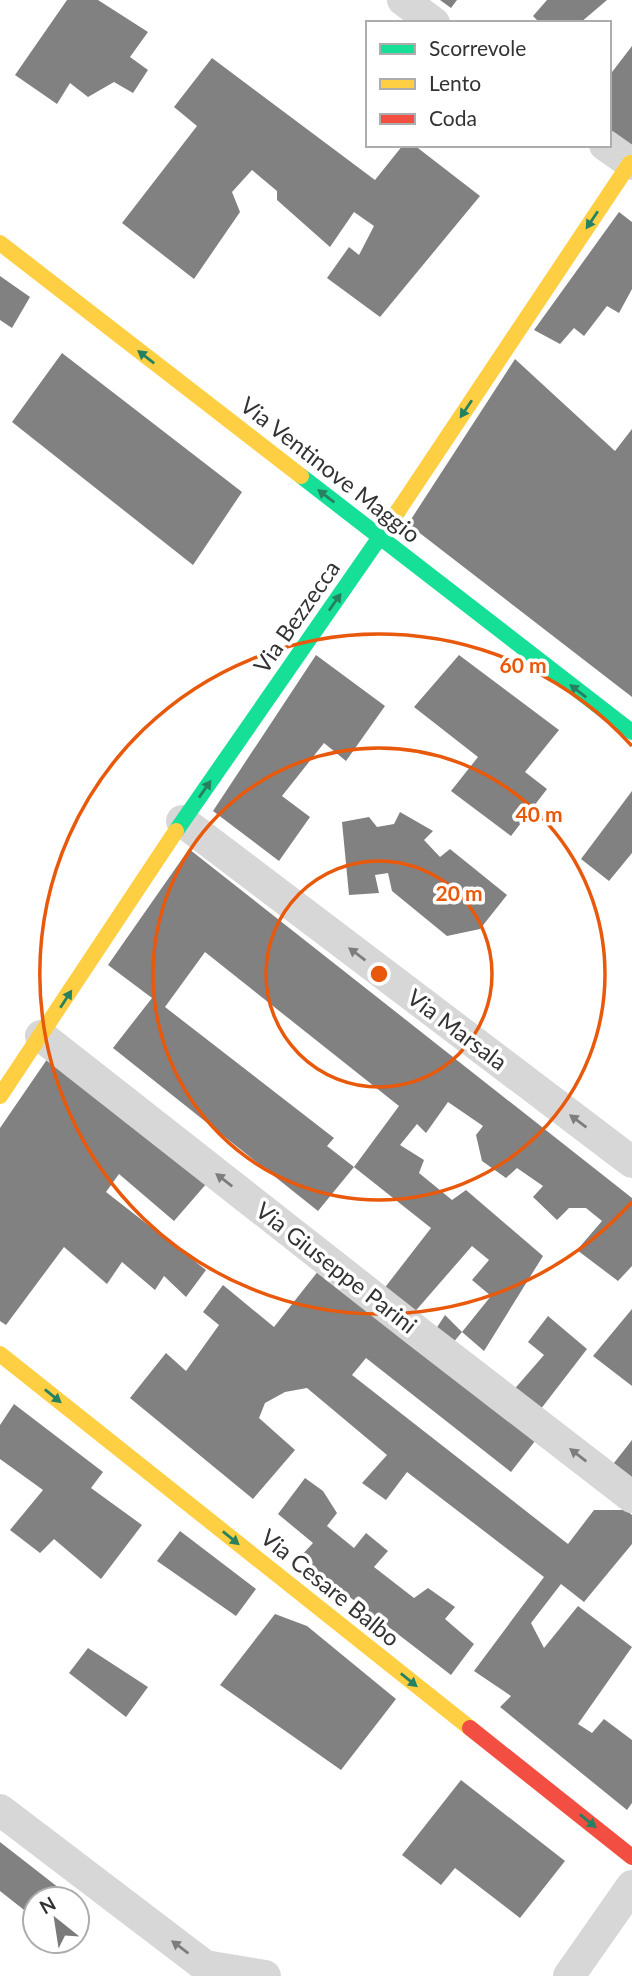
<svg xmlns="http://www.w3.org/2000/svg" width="632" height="1976" font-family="Lato,sans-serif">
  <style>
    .building { fill: #818181 }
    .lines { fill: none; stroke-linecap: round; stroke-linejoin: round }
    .street { stroke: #d7d7d7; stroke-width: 32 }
    .fast { stroke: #16e098; stroke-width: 16 }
    .slow { stroke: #ffcf43; stroke-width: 16 }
    .jam { stroke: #f24e42; stroke-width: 16 }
    .oneway { fill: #268160 }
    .oneway2 { fill: #7d7d7d }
    .ring { fill: none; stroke: #e8590c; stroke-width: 3.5 }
    .labels { text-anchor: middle; stroke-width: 7; stroke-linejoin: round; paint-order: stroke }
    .street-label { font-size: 23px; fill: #333; stroke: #fff }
    .centre { fill: #e8590c; stroke: #fff; stroke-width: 3.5 }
    .ring-label { font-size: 21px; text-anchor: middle; font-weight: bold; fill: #e8590c; stroke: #fff; stroke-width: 7; stroke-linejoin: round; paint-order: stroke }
  </style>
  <rect width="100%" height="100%" fill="#fff"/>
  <path class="building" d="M67,0h31l50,32 -18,25 18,13 -15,23 -19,-11 -26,15 -18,-14 -13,21 -42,-29z
    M440,0h17l-6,8z
    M547,0h60l-27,23h-40l-7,-7z
    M632,46v103l-23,-16v-57z
    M212,58l163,122 28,-35h11l66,51 -100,121 -53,-39 22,-31 10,8 15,-29 -20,-14 -24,35 -53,-47v-9l-25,-21 -20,22 8,20 -46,67 -72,-56 75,-97 -23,-19z
    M619,212l13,10v67l-13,24 -12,-7 -23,30 -10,-8 -14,16 -26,-14z
    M0,276l30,21 -18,31 -12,-8z
    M62,353l180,139 -49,73 -181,-143z
    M515,359l100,92 17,-22v268l-224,-173z
    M316,655l69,51 -39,55 -22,-18 -42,53 28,21 -31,44 -66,-50z
    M459,655l100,75 -34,42 22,17 -36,47 -60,-45 27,-34 -64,-50z
    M632,791v62l-23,28 -28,-22z
    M400,812l33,19 -9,9 16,17 10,-8 57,46 -27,34 -33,7 -55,-45 -4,-18 -13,2 4,18 -30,2 -7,-73 27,-5 8,10 17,-3z
    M189,849l443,349v68l-14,15 -41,-31 25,-29 -16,-13h-17l-12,12 -24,-23 10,-11 -26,-18 -11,10 -24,-17 -6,-26 7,-9 -35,-24 -22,31 -9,-9 -17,21 24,15 -5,13 33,27 14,-10 77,66 -59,95 -22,-19 -10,12 -18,-12 11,-17 17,17 29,-36 -19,-16 17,-20 -17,-14 -60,69 -29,-25 48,-62 -77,-61 45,-61 -194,-154 -40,55 169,131 -7,8 27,21 -36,44 -205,-163 39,-50 -44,-33z
    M48,1058l159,125 -33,38 -55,-47 -13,18 100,78 -20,27 -22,-21 -9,14 -33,-28 -15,22 -43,-37 -58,78 -6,-4v-193z
    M319,1270l216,171 -24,31 -145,-114 -14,17 216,169 26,-34h32l6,5v29l-48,58 -23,-18 -30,39 13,25 34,-42 54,41 -54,77 14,9 12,-14 28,21v63l-5,7 -127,-103 11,-11 -37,-25 70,-94 -137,-105 -21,28 -24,-17 25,-28 -80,-67 -22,4 -20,11 -6,15 36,32 -42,49 -123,-101 36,-45 20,18 33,-46 -16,-13 20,-27 51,42z
    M632,1309v77l-39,-30z
    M548,1316l39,33 -50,65 -26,-21 33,-38 -16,-13z
    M14,1404l89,68 -12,16 51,37 -41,54 -47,-40 -14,14 -30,-23 33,-40 -43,-31v-34z
    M632,1440v44l-22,-16z
    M305,1478l18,13 14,22 -10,13 27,22 12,-15 22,18 -14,16 40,31 14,-10 27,19 -10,12 29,25 -23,31 -152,-117 14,-15 -35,-29z
    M180,1531l76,58 -20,27 -79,-55z
    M275,1614l32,12 89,73 -55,71 -121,-85z
    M88,1648l60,39 -22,30 -57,-44z
    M461,1780l104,81 -45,57 -65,-50 -14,17 -39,-30z
    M0,1842l59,46 -10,11h-14v16l-2,2 -33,-26z"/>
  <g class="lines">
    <path class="street" d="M403,0l31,23
      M605,145l27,19
      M182,821l450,341
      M41,1036l377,296 214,165
      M0,1810l205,156 60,10
      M569,1976l63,-90"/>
    <path class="fast" d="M301,476l331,256
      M176,831l222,-320"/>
    <path class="slow" d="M0,243l301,233
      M398,511l232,-348
      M0,1096l176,-265
      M0,1354l470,374"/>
    <path class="jam" d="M470,1728l162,129"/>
  </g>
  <defs><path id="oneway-solid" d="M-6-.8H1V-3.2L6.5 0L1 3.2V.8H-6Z" transform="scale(1.75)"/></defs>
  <g class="oneway">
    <use href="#oneway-solid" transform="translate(592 220) rotate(124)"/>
    <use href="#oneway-solid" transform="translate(146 357) rotate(-142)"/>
    <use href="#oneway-solid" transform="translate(466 409) rotate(124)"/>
    <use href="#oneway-solid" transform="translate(326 496) rotate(-142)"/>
    <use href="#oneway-solid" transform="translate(335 602) rotate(-55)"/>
    <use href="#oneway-solid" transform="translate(578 691) rotate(-142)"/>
    <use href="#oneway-solid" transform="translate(205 789) rotate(-55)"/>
    <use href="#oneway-solid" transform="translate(66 999) rotate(-57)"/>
    <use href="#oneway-solid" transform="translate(53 1396) rotate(39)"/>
    <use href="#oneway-solid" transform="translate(231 1538) rotate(39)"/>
    <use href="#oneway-solid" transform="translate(409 1680) rotate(39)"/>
    <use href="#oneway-solid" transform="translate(588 1821) rotate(39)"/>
  </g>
  <g class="oneway2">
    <use href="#oneway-solid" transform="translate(357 954) rotate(-143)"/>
    <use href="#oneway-solid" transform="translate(578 1121) rotate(-143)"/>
    <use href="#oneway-solid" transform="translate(224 1180) rotate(-142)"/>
    <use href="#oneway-solid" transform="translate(578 1455) rotate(-142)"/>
    <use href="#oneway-solid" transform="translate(180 1947) rotate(-143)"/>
  </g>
  <g class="ring">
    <circle cx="379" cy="974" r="113"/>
    <circle cx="379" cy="974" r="226"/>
    <path d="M632 1202A340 340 0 1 1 632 746"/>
  </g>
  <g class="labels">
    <g class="street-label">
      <text transform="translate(330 470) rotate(38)" y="8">Via Ventinove Maggio</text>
      <text transform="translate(297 617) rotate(-55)" y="8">Via Bezzecca</text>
      <text transform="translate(457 1030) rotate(37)" y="8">Via Marsala</text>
      <text transform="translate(336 1268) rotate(38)" y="8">Via Giuseppe Parini</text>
      <text transform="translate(330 1588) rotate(39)" y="8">Via Cesare Balbo</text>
    </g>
  </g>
  <circle cx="379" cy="974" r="10" class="centre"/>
  <g class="ring-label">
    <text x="523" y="673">60 m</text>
    <text x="539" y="822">40 m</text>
    <text x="459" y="901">20 m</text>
  </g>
  <rect x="366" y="21" width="245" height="126" fill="#ffffff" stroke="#adadad" stroke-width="2"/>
  <rect x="380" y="44" width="35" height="10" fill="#16e098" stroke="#adadad" stroke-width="2"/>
  <text x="429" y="56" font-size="21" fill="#333333">Scorrevole</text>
  <rect x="380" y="79" width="35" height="10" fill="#ffcf43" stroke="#adadad" stroke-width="2"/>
  <text x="429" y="91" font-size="21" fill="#333333">Lento</text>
  <rect x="380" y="114" width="35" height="10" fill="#f24e42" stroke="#adadad" stroke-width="2"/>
  <text x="429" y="126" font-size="21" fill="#333333">Coda</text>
  <g transform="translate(56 1920) rotate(330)"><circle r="33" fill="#ffffff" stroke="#adadad" stroke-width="2"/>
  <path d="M0-5L12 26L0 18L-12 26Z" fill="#7a7a7a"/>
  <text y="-10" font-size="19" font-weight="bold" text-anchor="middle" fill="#333333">N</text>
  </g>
</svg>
